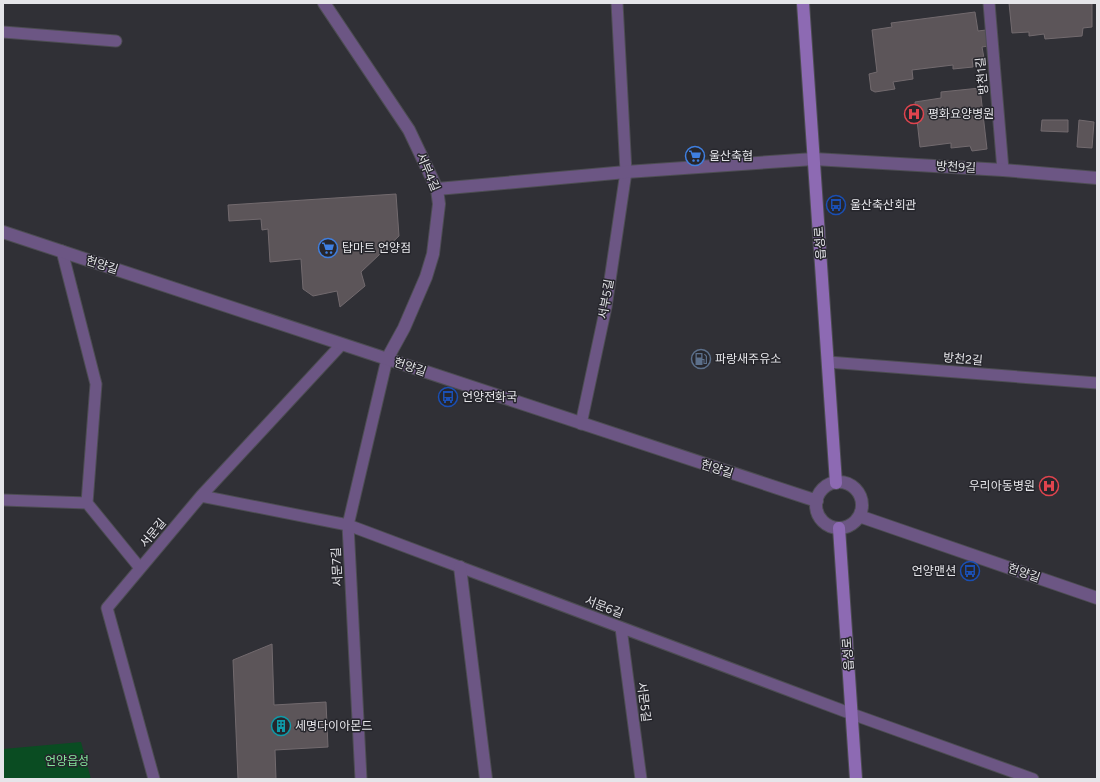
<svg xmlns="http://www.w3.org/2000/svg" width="1100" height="782" font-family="Figtree,'Noto Sans KR',sans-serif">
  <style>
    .green { fill: #0a4c22 }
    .building { fill: #5c5559; stroke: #726a6e }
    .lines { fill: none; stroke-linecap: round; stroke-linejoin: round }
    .lane-casing { stroke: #4d4d53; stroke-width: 13 }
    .street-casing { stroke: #4d4d53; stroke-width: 14 }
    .secondary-casing { stroke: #4d4d53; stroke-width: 14 }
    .lane { stroke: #6c5684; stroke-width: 11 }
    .street { stroke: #6c5684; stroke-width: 12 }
    .secondary { stroke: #8d6ab3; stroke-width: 12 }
    .labels { text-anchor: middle; stroke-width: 3; stroke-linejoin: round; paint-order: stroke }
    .street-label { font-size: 12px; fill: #e5e5e9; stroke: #26262c }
    .poi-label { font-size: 12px; fill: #e5e5e9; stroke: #26262c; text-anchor: start }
    .park-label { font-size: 12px; fill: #84e59b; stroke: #26262c }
  </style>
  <rect width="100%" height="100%" fill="#303036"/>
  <path class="green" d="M81,742l10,37h-88v-30z"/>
  <path class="building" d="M1009,3h83v24l-9,1 -1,8 -37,3 -1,-5 -15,2v-4l-17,1z
    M975,12l3,19 8,-1 2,16 -6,1 2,11 -12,1 1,8 -20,2v-4l-41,5 1,9 -20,3 2,7 -20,3 -4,-2 -2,-16 8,-2 -5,-42 20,-3 -1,-4z
    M980,88l7,61 -15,2 -2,-5 -19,2v-5l-31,4 -5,-45 26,-4v-6z
    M1042,120h26v12l-27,-1z
    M1079,120l15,2 -2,26 -15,-1z
    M396,194l3,42 -38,36 4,14 -25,21 -3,-16 -24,5 -10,-7 -2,-30 -31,3 -2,-33 -6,1 -1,-11 -32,2 -1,-16z
    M272,644l2,61 52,-3 2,45 -53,3 1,29h-38l-5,-119z"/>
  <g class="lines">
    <defs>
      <path id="lane" d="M989,3l14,167
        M3,32l113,9
        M62,251l34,133 -9,119 53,65
        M828,362l269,21
        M581,424l25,-117 20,-135 -9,-169
        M201,496l147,29 504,189 181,65
        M3,500l84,3
        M621,628l20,151
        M154,779l-47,-171 94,-112 140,-151
        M361,779l-13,-254 39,-166"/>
      <path id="street" d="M324,3l85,127 28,59 2,15 -6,50 -7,23 -22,51 -17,31
        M437,189l189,-17 188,-13 189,11 94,8
        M3,232l814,269
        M816 505a23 23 0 1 1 46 0a23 23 0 1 1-46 0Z
        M859,516l238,82
        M460,567l26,212"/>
      <path id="secondary" d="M803,3l33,480
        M839,528l17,251"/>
    </defs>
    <use href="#lane" class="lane-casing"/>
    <use href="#street" class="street-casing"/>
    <use href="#secondary" class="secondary-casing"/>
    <use href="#lane" class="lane"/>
    <use href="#street" class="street"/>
    <use href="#secondary" class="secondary"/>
  </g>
  <defs>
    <symbol id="hospital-ring" viewBox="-11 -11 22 22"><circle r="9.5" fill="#26262c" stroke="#e0444e" stroke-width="1.5"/><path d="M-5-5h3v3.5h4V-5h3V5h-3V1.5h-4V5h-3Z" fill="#e0444e"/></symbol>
    <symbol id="supermarket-ring" viewBox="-11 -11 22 22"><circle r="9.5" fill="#26262c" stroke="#3f7fe0" stroke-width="1.5"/><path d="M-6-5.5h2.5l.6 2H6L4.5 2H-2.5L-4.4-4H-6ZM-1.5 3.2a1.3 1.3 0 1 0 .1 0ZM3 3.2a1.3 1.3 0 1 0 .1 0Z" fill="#3f7fe0"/></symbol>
    <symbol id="bus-ring" viewBox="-11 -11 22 22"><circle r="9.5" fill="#26262c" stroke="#1a4fb4" stroke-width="1.5"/><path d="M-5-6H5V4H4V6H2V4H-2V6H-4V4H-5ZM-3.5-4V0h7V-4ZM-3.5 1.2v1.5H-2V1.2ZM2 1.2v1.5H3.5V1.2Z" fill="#1a4fb4"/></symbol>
    <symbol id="fuel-ring" viewBox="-11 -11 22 22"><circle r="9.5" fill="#26262c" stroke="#5c6f8a" stroke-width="1.5"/><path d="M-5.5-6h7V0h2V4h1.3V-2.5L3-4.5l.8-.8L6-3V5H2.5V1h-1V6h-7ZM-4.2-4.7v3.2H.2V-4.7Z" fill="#5c6f8a"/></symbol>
    <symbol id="building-ring" viewBox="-11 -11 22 22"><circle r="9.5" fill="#26262c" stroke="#0f9aa8" stroke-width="1.5"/><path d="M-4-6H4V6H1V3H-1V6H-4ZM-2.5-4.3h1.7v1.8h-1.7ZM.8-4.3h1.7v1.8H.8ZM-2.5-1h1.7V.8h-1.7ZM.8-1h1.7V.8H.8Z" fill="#0f9aa8"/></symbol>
  </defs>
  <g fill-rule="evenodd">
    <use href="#hospital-ring" x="903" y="103" width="22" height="22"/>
    <use href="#supermarket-ring" x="684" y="145" width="22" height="22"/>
    <use href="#bus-ring" x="825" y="194" width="22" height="22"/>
    <use href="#supermarket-ring" x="317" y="237" width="22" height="22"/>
    <use href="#fuel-ring" x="690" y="348" width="22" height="22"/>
    <use href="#bus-ring" x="437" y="386" width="22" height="22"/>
    <use href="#hospital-ring" x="1038" y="475" width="22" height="22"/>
    <use href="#bus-ring" x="959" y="560" width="22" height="22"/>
    <use href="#building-ring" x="270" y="715" width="22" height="22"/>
  </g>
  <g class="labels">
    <g class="street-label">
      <text transform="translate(982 76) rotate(-95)" y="4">방천1길</text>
      <text transform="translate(956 167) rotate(3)" y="4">방천9길</text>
      <text transform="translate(428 172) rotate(67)" y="4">서부4길</text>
      <text transform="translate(820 243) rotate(-94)" y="4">읍성로</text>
      <text transform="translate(102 265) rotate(18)" y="4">헌양길</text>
      <text transform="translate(606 299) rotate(-80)" y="4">서부5길</text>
      <text transform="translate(963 359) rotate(5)" y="4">방천2길</text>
      <text transform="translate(410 367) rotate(19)" y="4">헌양길</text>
      <text transform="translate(717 469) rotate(18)" y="4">헌양길</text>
      <text transform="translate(153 533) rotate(-50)" y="4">서문길</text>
      <text transform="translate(337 567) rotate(-93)" y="4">서문7길</text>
      <text transform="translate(1024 573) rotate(19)" y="4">헌양길</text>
      <text transform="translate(604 607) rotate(21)" y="4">서문6길</text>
      <text transform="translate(848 654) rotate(-94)" y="4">읍성로</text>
      <text transform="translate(644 702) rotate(83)" y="4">서문5길</text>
    </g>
    <g class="poi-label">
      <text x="928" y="118">평화요양병원</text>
      <text x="709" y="160">울산축협</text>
      <text x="850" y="209">울산축산회관</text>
      <text x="342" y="252">탑마트 언양점</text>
      <text x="715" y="363">파랑새주유소</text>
      <text x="462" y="401">언양전화국</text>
      <text x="1035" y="490" text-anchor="end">우리아동병원</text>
      <text x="956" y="575" text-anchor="end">언양맨션</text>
      <text x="295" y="730">세명다이아몬드</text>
    </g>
    <g class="park-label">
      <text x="67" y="765">언양읍성</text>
    </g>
  </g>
  <rect width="1100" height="782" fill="none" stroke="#e5e5e9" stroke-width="8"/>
</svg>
